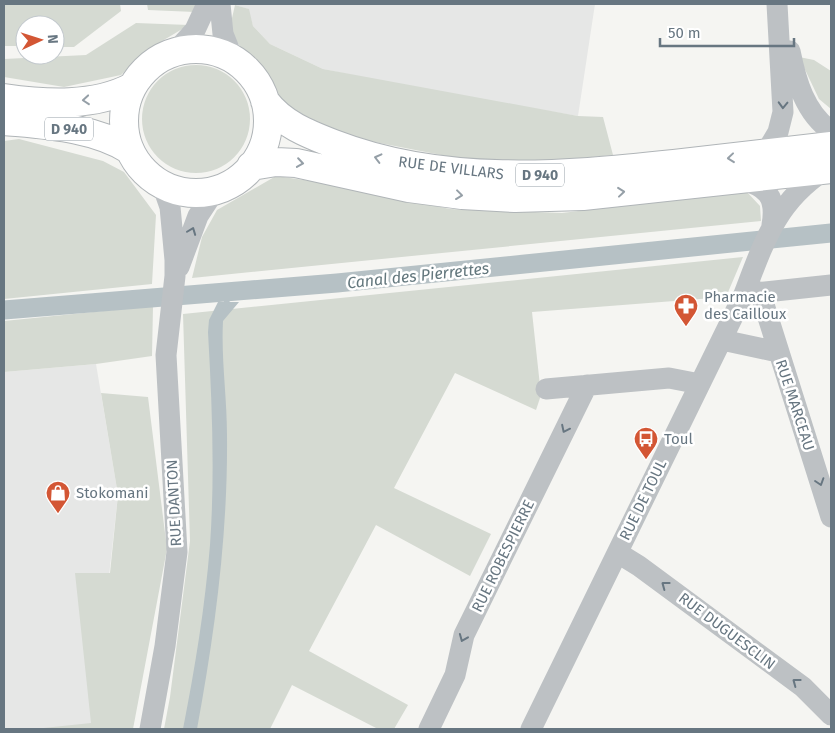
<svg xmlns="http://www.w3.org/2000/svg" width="835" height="733" font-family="'Fira Sans',sans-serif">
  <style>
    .built { fill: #e6e7e6 }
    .green { fill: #d5dad2 }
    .water { fill: #b6c1c5 }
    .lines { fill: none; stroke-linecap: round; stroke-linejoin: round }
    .stream { stroke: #b6c1c5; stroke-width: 5.5 }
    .canal { stroke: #b6c1c5; stroke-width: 19 }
    .primary-casing { stroke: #b0b5b8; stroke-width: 30 }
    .street { stroke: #bdc1c4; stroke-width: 21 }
    .primary { stroke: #fff; stroke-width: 28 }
    .oneway { stroke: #959fa7 }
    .oneway2 { stroke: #677681 }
    .labels { text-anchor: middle; stroke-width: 5; stroke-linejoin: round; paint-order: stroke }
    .shield { fill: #fff; stroke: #959fa7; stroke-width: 1 }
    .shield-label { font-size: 14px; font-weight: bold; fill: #677681 }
    .street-label { font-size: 15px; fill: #677681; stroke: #fff }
    .poi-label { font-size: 15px; fill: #677681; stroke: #fff; text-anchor: start }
    .water-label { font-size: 16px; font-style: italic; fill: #63777d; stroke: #fff }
  </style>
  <rect width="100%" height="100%" fill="#f5f5f2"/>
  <path class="built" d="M232,4h363l-17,112 -149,-25 -106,-22 -53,-25 -17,-18 -5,-17z
    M96,364l22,131 -24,216 3,18h-93v-357z"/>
  <path class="green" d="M4,4h116l1,7 -47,36h-19v-22h-30v21h-21z
    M147,4h51l-3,8 -47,-2z
    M235,5l14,4 4,17 17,18 53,25 255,47 25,1 10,38 -63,6 -83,-1 -134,-26 -56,-36 -48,-67z
    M136,23l53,2 -42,25 -26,25 -57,12 -60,-10v-18l82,-4z
    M799,57l15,3 17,11v38l-12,-10z
    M142 119a54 54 0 1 1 108 0a54 54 0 1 1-108 0Z
    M19,139l84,22 21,11 32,43 -4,69 -148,15v-158z
    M276,176l56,8 118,25 112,4 184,-22 14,15 1,15 -569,57 10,-41 15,-27z
    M743,257l-17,40 -194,15 9,83 -5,15 -81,-37 -61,115 97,46 -21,42 -94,-51 -67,126 99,54 -14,24h-16l-86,-44 -22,44h-106l6,-32 20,-156 -7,-227z
    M153,306l-1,50 -56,8 -92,8v-51z
    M101,393l47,4 19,152 -34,180h-99l57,-6 -16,-150h35l8,-78z"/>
  <path class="water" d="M218,302h21l-16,19c-2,38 4,76 4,114 1,99 -12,197 -30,294h-14c12,-61 22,-122 27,-184 5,-71 2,-142 -2,-213l1,-12z"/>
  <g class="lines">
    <path class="stream" d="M225,307l5,-16"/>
    <path class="canal" d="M4,310l333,-27 494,-50"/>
    <defs>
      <path id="primary" d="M124 121a72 72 0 1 1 144 0a72 72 0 1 1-144 0Z
        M4,98c42,6 90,9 128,-11
        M265,101c17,23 43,33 69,43 109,42 227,32 340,20 52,-6 105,-12 157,-18
        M4,121c42,4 89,6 126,29
        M251,166l25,-4 20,1 113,25 53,7 53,3 68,-2 248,-27"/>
    </defs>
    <use href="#primary" class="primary-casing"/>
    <path class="street" d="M220,4l3,30 10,25
      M176,51l19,-21 12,-26
      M790,51c6,30 15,62 41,80
      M765,154l13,-22 5,-20 -6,-108
      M740,179c27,8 37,17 32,46
      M179,267l19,-51 17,-26
      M760,292l71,225
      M747,294l84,-9
      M722,340l56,12
      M546,389l123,-11 31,6
      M618,553l21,13 164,121 28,28
      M150,729l15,-83 12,-94 -11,-197 9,-79v-16l-5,-53 -8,-23
      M429,729l26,-54 9,-40 123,-250
      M531,729l213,-435c20,-52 32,-92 81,-124"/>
    <use href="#primary" class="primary"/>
  </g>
  <defs><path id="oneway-chevron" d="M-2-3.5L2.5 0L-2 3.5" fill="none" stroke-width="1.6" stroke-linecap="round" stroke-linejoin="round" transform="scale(1.25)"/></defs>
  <g class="oneway">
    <use href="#oneway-chevron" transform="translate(86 100) rotate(175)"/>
    <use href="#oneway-chevron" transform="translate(378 158) rotate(-166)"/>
    <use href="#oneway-chevron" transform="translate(731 158) rotate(174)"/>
    <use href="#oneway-chevron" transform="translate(300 163) rotate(8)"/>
    <use href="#oneway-chevron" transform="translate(621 192) rotate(-6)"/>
    <use href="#oneway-chevron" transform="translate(459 195) rotate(7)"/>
  </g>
  <g class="oneway2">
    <use href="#oneway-chevron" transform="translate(783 105) rotate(92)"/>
    <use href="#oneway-chevron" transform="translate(192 231) rotate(-69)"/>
    <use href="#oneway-chevron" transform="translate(565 429) rotate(116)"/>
    <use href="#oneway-chevron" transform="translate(820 482) rotate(72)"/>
    <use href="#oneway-chevron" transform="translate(665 585) rotate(-143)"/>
    <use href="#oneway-chevron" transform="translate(463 638) rotate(112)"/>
    <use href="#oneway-chevron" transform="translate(796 682) rotate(-143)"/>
  </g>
  <defs>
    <symbol id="pharmacy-pin" viewBox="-11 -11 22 30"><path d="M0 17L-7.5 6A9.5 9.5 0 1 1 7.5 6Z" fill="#d35634" stroke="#fff"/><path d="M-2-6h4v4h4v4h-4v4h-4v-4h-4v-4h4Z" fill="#fff"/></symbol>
    <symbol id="bus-pin" viewBox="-11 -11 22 30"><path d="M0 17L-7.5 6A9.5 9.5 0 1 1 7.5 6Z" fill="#d35634" stroke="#fff"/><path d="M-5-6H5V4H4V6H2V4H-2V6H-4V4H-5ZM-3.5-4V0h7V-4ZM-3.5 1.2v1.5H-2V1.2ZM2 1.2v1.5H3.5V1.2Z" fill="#fff"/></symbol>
    <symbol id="shop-pin" viewBox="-11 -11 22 30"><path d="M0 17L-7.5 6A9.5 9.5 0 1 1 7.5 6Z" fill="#d35634" stroke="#fff"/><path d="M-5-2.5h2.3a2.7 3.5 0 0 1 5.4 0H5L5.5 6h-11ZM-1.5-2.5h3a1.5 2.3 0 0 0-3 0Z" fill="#fff"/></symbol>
  </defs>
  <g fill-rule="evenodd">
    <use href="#pharmacy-pin" x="672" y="292" width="28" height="38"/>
    <use href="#bus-pin" x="632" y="425" width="28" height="38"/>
    <use href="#shop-pin" x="44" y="479" width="28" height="38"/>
  </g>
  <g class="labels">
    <g class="shield">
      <rect x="45" y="117.5" width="48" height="23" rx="4"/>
      <rect x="516" y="163.5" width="48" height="23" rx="4"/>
    </g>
    <g class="shield-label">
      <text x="69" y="134">D 940</text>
      <text x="540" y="180">D 940</text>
    </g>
    <g class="street-label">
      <text transform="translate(451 168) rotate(7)" y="5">RUE DE VILLARS</text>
      <text transform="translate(795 405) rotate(72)" y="5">RUE MARCEAU</text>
      <text transform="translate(643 500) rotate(-64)" y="5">RUE DE TOUL</text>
      <text transform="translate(174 503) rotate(-93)" y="5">RUE DANTON</text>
      <text transform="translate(503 556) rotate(-64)" y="5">RUE ROBESPIERRE</text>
      <text transform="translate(727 631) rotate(37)" y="5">RUE DUGUESCLIN</text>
    </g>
    <g class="poi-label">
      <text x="704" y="302">Pharmacie<tspan x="704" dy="17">des Cailloux</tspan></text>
      <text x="664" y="444">Toul</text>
      <text x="76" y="498">Stokomani</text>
    </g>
    <g class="water-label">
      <text transform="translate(418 275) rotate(-6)" y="6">Canal des Pierrettes</text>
    </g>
  </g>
  <rect width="835" height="733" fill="none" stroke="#677681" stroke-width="10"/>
  <g transform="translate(40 40) rotate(86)"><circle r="24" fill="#ffffff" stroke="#c2c8cd"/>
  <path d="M0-4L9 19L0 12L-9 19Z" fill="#d35634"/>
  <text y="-8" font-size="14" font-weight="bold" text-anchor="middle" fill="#677681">N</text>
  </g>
  <path d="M660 38v8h134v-8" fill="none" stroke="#677681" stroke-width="2.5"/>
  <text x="668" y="38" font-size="15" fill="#677681" stroke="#ffffff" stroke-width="4" paint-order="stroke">50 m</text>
</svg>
